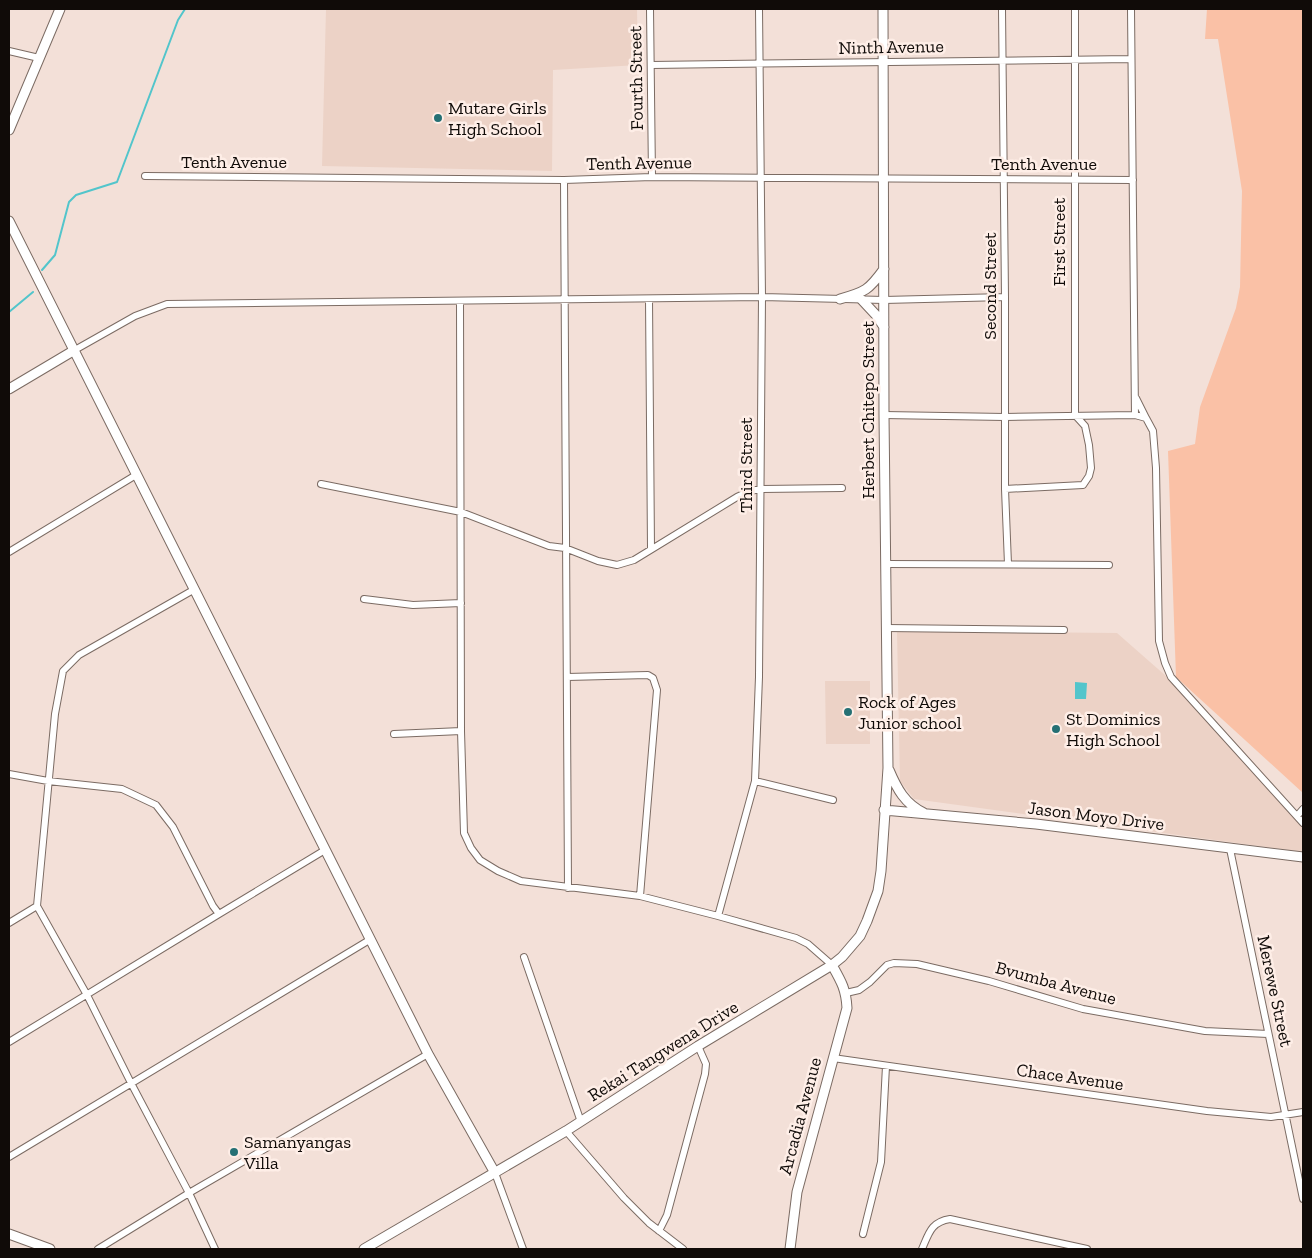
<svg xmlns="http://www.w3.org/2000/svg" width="1312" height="1258" font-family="'Zilla Slab',serif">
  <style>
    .built { fill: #ecd2c6 }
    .green { fill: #fac1a6 }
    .water { fill: #52c5cb }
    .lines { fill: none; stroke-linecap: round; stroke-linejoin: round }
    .stream { stroke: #52c5cb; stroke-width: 2 }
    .street-casing { stroke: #7b6b63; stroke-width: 8 }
    .secondary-casing { stroke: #7b6b63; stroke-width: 11 }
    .street { stroke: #fff; stroke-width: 6 }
    .secondary { stroke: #fff; stroke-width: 9 }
    .poi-dot { fill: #257074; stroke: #feeee7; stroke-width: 2 }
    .labels { text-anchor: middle; stroke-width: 5; stroke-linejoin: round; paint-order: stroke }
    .street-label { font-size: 18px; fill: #100b08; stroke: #feeee7 }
    .poi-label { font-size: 18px; fill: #100b08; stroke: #feeee7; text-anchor: start }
  </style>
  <rect width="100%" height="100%" fill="#f3e0d8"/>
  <path class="built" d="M326,9h311l1,56 -85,5 -1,101 -230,-5z
    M897,631l220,2 49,43 137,151v25l-389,-53 -14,-18z
    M825,681h45v63h-44z"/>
  <path class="green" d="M1207,9h96v784l-127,-116 -8,-226 27,-7 5,-37 36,-99 4,-21 2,-96 -24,-152h-13z"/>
  <path class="water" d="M1075,682l12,1 -1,16h-11z"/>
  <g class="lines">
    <path class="stream" d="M42,270l13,-15 14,-53 7,-7 41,-13 61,-162 7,-11
      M9,312l24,-20"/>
    <defs>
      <path id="street" d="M650,9l2,168
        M1002,9l3,288v192l3,75
        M1131,9l4,406
        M9,51l30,7
        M651,65l480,-6
        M145,176l419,4 88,-3 481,3
        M564,180l4,708
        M649,299l2,250
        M460,301l1,430 3,102 7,15 9,12 18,11 23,10 119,15 78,20 78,22 12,6 24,21
        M73,351l62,-35 32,-12 595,-7 122,3 121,-3
        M1136,398l10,20
        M884,415l121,2 130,-2 11,3 7,13 3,37 3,173 6,22 6,14 132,146
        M321,484l140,28 88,34 16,2 33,13 19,4 17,-5 103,-63 13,-6 11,-2 81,-1
        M1005,489l78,-4 6,-9 2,-8 -2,-23 -4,-19 -10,-11v-406
        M9,552l127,-77
        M886,564l223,1
        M364,599l49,6 48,-2
        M886,628l178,2
        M567,677l81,-2 5,3 4,12 -17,206
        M394,734l67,-3
        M9,774l39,7 74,8 34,16 17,22 40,79 6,8 106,-64
        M755,781l78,19
        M1297,816l6,-7
        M1230,849l73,350
        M37,906l50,89 44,88 58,110 26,56
        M718,916l37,-135 4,-104 3,-380 -3,-288
        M9,923l28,-17 18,-192 8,-43 16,-16 116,-66
        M524,957l57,165
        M846,993l13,-3 11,-8 17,-17 7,-2 23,1 72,17 94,28 122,22 63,3
        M9,1042l210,-128
        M833,1058l374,53 64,6 32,-5
        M566,1131l58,67 25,25 34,26
        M9,1157l362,-218
        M495,1173l28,76
        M659,1231l8,-16 38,-141 1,-10 -8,-18
        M863,1234l18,-72 5,-96
        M98,1249l91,-56 239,-139
        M922,1249c7,-16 9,-27 28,-30l137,30"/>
      <path id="secondary" d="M9,130l51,-121
        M9,221l419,833 67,119
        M840,299c25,-7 29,-9 44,-30
        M862,300l14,15 8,12
        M9,389l64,-38
        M889,770c8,19 16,34 35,43
        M884,810l152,14 267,33
        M9,1234l41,15
        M364,1249l202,-118 132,-85 134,-81 10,-8 18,-21 7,-15 11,-30 3,-20 7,-103 -4,-353 -1,-406
        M790,1249l7,-57 50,-184c-1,-19 -6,-27 -15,-43"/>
    </defs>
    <use href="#street" class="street-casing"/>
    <use href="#secondary" class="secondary-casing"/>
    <use href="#street" class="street"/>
    <use href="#secondary" class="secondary"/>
  </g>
  <g class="poi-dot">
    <circle cx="438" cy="118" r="5"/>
    <circle cx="848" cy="712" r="5"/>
    <circle cx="1056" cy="729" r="5"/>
    <circle cx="234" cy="1152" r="5"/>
  </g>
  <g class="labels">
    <g class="street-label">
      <text transform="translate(891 47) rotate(-1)" y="6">Ninth Avenue</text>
      <text transform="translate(636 78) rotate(-91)" y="6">Fourth Street</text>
      <text x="234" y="168">Tenth Avenue</text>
      <text transform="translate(639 163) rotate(-1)" y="6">Tenth Avenue</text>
      <text x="1044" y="170">Tenth Avenue</text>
      <text transform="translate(1059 242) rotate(-90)" y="6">First Street</text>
      <text transform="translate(990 286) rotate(-90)" y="6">Second Street</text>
      <text transform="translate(868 410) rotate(-90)" y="6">Herbert Chitepo Street</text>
      <text transform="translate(746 465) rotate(-90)" y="6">Third Street</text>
      <text transform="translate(1096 816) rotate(7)" y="6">Jason Moyo Drive</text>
      <text transform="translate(1056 983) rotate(15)" y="6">Bvumba Avenue</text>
      <text transform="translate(1275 991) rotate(78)" y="6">Merewe Street</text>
      <text transform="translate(663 1051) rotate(-32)" y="6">Rekai Tangwena Drive</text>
      <text transform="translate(1070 1077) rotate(8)" y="6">Chace Avenue</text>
      <text transform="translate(800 1116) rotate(-75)" y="6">Arcadia Avenue</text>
    </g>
    <g class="poi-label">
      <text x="448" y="114">Mutare Girls<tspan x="448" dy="21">High School</tspan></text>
      <text x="858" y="708">Rock of Ages<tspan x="858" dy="21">Junior school</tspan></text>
      <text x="1066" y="725">St Dominics<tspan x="1066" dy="21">High School</tspan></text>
      <text x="244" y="1148">Samanyangas<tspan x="244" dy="21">Villa</tspan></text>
    </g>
  </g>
  <rect width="1312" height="1258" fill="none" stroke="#100b08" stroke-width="20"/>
</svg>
